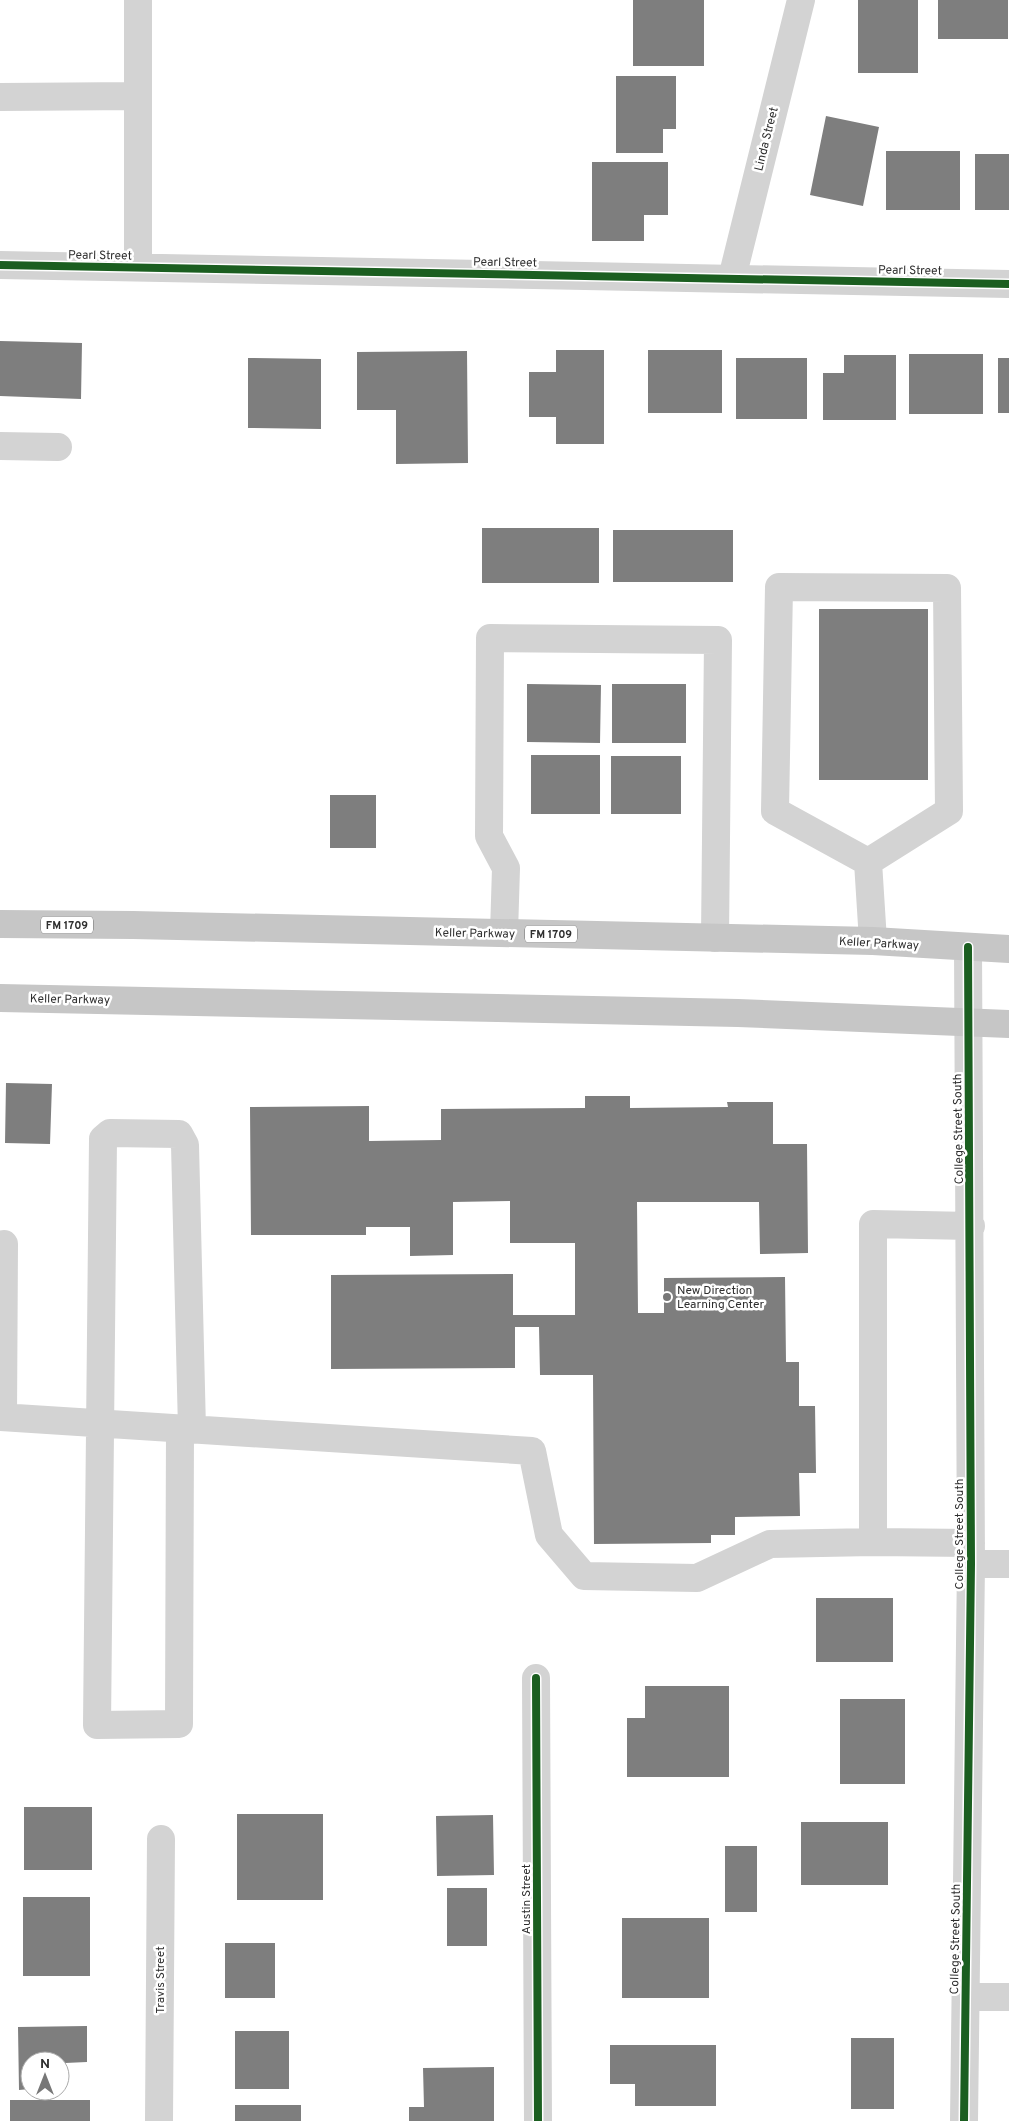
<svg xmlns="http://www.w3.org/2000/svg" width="1009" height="2121" font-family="Overpass,sans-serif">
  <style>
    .building { fill: #7e7e7e }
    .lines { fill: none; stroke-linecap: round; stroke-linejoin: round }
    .minor { stroke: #d3d3d3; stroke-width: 28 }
    .major { stroke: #c6c6c6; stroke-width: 28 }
    .cycleway-casing { stroke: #fff; stroke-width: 11 }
    .cycleway { stroke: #1b5e20; stroke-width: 8 }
    .poi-dot { fill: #777; stroke: #fff; stroke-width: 2 }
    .labels { text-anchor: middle; stroke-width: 5; stroke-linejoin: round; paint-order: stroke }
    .shield { fill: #fff; stroke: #6d6d6d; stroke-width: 1 }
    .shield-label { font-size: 11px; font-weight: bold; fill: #2e2e2e }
    .street-label { font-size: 12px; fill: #2e2e2e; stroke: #fff }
    .poi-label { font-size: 12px; fill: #2e2e2e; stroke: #fff; text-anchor: start }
  </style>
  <rect width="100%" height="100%" fill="#fff"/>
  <path class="building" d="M633,0h71v66h-71z
    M858,0h60v73h-60z
    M938,0h70v39h-70z
    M616,76h60v53h-13v24h-47z
    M826,116l53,11 -16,79 -53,-11z
    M886,151h74v59h-74z
    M975,154h34v56h-34z
    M592,162h76v53h-24v26h-52z
    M0,341l82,2 -1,56 -81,-3z
    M556,350h48v94h-48v-27h-27v-45h27z
    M648,350h74v63h-74z
    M467,351l1,112 -72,1v-54h-39v-58z
    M909,354h74v60h-74z
    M844,355h52v65h-73v-47h21z
    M248,358l73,1v70l-73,-1z
    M736,358h71v61h-71z
    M998,358h11v55h-11z
    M482,528h117v55h-117z
    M613,530h120v52h-120z
    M819,609h109v171h-109z
    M527,684l74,1 -1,58 -73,-1z
    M612,684h74v59h-74z
    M531,755h69v59h-69z
    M611,756h70v58h-70z
    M330,795h46v53h-46z
    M6,1083l46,1 -2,60 -45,-1z
    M585,1096h45v12l98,-1 -1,-5h46v42h34l1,109 -48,1 -1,-52h-122l1,111h26v-35l121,-1 1,85h13v44h16l1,67h-17l1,43 -65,1v18h-24v8l-117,1 -1,-169h-53l-1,-48h-24v41l-184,1v-94l182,-1v41h62v-72h-65v-42l-57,1v53l-43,1v-29h-44v8h-115l-1,-128 119,-1v35l72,-1v-31l144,-1z
    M816,1598h77v64h-77z
    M645,1686h84v91h-102v-59h18z
    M840,1699h65v85h-65z
    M24,1807h68v63h-68z
    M237,1814h86v86h-86z
    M493,1815l1,60 -57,1 -1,-60z
    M801,1822h87v63h-87z
    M725,1846h32v66h-32z
    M447,1888h40v58h-40z
    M23,1897h67v79h-67z
    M622,1918h87v80h-87z
    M225,1943h50v55h-50z
    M87,2026v36l-22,1v26h-5v-28h-30v28l-11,1 -1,-63z
    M235,2031h54v58h-54z
    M851,2038h43v71h-43z
    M610,2045h106v61h-81v-22h-25z
    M494,2067v54h-85v-14h15l-1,-39z
    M10,2100h80v21h-80z
    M235,2105h66v16h-66z"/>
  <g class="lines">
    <path class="minor" d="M0,97l138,-1
      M0,265l1009,19
      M138,267v-267
      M732,278l69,-278
      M0,446l58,1
      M868,862l81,-51 -2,-223 -168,-1 -4,224 93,51 5,79
      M504,933l2,-65 -17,-32 1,-198 228,2 -3,298
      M971,1226l-98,-2v318l98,1
      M0,1417l532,34 17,84 35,41 113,2 73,-34 103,-2
      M3,1417l1,-173
      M180,1428l-1,296 -82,1 6,-586 7,-6 69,1 6,11 7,284
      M971,1564h38
      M536,1678l2,443
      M966,1997h43
      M159,2121l2,-282
      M964,2121l7,-557 -3,-617"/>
    <path class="major" d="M0,924l133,1 740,16 136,8
      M0,998l738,15 271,11"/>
    <defs>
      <path id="cycleway" d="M0,265l1009,19
        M536,1678l2,443
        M964,2121l7,-557 -3,-617"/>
    </defs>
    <use href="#cycleway" class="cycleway-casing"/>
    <use href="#cycleway" class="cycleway"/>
  </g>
  <circle class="poi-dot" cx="667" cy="1297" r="5"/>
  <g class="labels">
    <g class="shield">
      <rect x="41" y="916.5" width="52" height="17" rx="4"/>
      <rect x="525" y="925.5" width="52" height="17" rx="4"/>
    </g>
    <g class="shield-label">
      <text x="67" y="929">FM 1709</text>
      <text x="551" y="938">FM 1709</text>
    </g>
    <g class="street-label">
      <text transform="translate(766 139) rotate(-76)" y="4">Linda Street</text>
      <text transform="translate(100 255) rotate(1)" y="4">Pearl Street</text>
      <text transform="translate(505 262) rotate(1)" y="4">Pearl Street</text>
      <text transform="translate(910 270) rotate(1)" y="4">Pearl Street</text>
      <text transform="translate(475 933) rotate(1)" y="4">Keller Parkway</text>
      <text transform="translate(879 943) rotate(3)" y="4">Keller Parkway</text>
      <text transform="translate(70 999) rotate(1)" y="4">Keller Parkway</text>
      <text transform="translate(958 1129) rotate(-91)" y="4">College Street South</text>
      <text transform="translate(959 1534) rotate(-90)" y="4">College Street South</text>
      <text transform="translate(526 1899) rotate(-90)" y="4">Austin Street</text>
      <text transform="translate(955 1939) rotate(-89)" y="4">College Street South</text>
      <text transform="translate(160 1980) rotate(-90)" y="4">Travis Street</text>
    </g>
    <g class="poi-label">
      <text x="677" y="1294">New Direction<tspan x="677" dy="14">Learning Center</tspan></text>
    </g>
  </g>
  <g transform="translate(45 2076)"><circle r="24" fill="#ffffff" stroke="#ababab"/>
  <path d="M0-4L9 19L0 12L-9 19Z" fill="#777777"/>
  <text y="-8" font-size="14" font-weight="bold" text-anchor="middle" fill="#2e2e2e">N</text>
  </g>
</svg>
